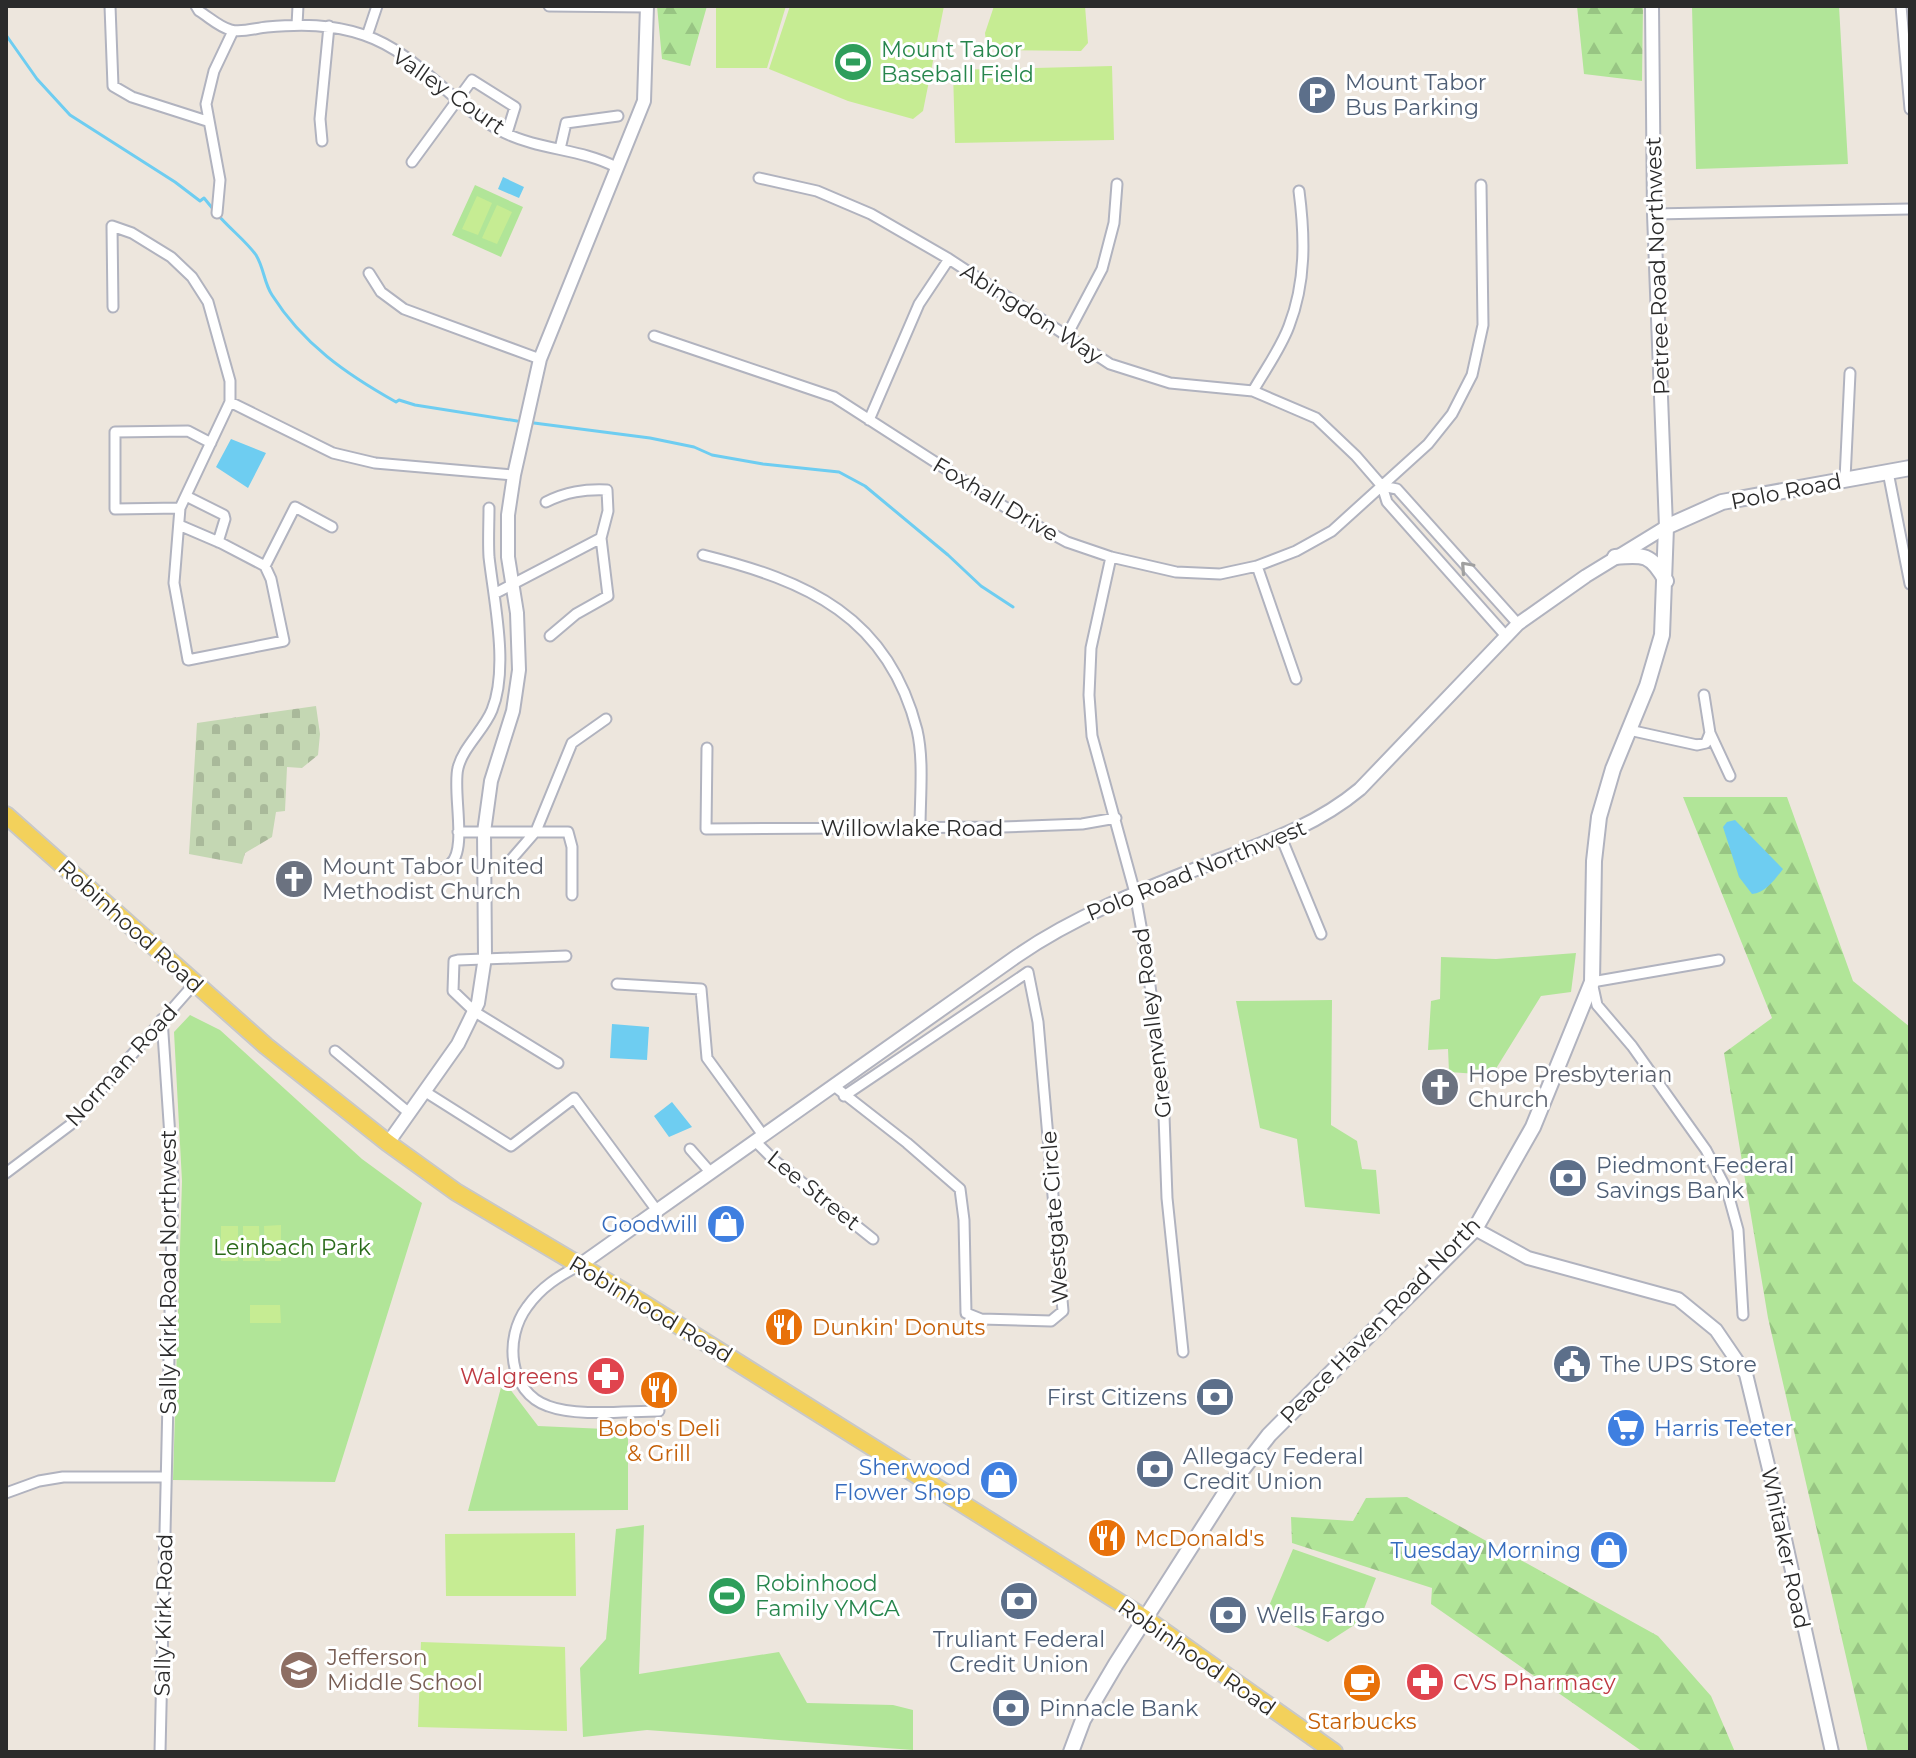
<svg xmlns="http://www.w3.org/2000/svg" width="1916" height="1758" font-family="Montserrat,sans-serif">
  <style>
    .grass { fill: #b1e598 }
    .forest { fill: url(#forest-firs) }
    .cemetery { fill: url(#cemetery-stones) }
    .pitch { fill: #c6ec93 }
    .water { fill: #6ecdf1 }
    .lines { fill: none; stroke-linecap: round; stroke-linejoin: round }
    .stream { stroke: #6ecdf1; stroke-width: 3 }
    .minor-casing { stroke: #b1b3bf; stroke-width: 13 }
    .tertiary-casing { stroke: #b1b3bf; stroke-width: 16 }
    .secondary-casing { stroke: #b1b3bf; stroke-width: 18 }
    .primary-casing { stroke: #c8c8c8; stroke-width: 20 }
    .minor { stroke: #fff; stroke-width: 9 }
    .tertiary { stroke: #fff; stroke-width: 12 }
    .secondary { stroke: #fff; stroke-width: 14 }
    .primary { stroke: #f3d15b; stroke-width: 16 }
    .oneway { stroke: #a0a0a0 }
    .labels { text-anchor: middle; stroke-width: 6; stroke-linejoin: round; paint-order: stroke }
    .leisure-label { font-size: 22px; fill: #27864d; stroke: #fff; text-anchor: start }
    .service-label { font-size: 22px; fill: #4e5e75; stroke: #fff; text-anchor: start }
    .street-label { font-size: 22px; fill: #2b2b2b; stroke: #fff }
    .worship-label { font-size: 22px; fill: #5b616d; stroke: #fff; text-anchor: start }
    .shop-label { font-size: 22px; fill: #366cbe; stroke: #fff; text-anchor: end }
    .park-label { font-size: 22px; fill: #296a19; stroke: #fff }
    .food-label { font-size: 22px; fill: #c56008; stroke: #fff; text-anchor: start }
    .health-label { font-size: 22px; fill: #be3a42; stroke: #fff; text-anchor: end }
    .education-label { font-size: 22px; fill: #785e54; stroke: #fff; text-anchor: start }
  </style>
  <defs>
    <pattern id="forest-firs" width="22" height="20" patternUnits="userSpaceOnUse" patternTransform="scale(2)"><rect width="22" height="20" fill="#b1e598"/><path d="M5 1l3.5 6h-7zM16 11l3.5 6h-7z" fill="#98c583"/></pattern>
    <pattern id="cemetery-stones" width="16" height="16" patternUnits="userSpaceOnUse" patternTransform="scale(2)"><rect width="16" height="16" fill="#c4d7b3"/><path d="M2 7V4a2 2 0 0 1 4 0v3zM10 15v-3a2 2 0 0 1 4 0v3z" fill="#a9b99a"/></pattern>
  </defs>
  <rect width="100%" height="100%" fill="#ede6dd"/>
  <path class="grass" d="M1692,6h147l9,158 -152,5z
    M475,185l48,22 -22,50 -49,-22z
    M1576,953l-5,39 -30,4 -49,79 -43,-3 -1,-23 -20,1 3,-49 9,-2 1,-42 55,2z
    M1332,1000l-1,125 26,16 5,28 14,1 4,44 -75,-7 -8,-68 -37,-11 -24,-127z
    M190,1015l30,15 142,129 60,44 -87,279 -162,-2 9,-299 -8,-149z
    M503,1380l35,46 90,4v80l-160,1z
    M644,1525l-5,149 140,-22 28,51 86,2 20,5v40l-266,-20 -64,7 -3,-69 26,-29 10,-110z
    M1293,1549l83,29 -17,44 -31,20 -62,-29z"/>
  <path class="forest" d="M657,6h50l-17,60 -28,-7z
    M1577,6h66l-1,75 -58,-7z
    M1683,797h104l66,184 57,46v725h-42l-100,-434 -44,-265 48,-35z
    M1407,1497l251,139 53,60 24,56h-92l-212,-148 1,-16 -140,-45 -1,-26 62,4 13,-23z"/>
  <path class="cemetery" d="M316,706l4,28 -2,21 -16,13 -15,-1 -2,44 -9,1 -4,25 -27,16 -3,11 -53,-10 8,-131z"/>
  <path class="pitch" d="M716,6h70l-19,62h-51z
    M790,6h154l-21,105 -10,8 -65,-18 -79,-32z
    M994,6h91l3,37 -7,8 -94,-1 -2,-17z
    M1112,66l2,74 -159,3 -2,-73z
    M477,196l15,7 -14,32 -16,-6z
    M497,205l15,7 -15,32 -15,-6z
    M281,1225v36h-16l-1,-35z
    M221,1226h17v35h-17z
    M243,1226h16l1,35h-17z
    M250,1305h30l1,18h-31z
    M575,1533l1,63h-130l-1,-62z
    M421,1642l144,5 2,84 -149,-4z"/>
  <path class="water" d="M503,177l21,10 -5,11 -21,-9z
    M231,439l35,14 -18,35 -32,-21z
    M1735,820l48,49c-8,10 -17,24 -31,25l-13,-17 -16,-50 4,-5z
    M612,1024l37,3 -2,33 -37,-2z
    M672,1102l20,25 -23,10 -15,-21z"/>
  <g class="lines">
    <path class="stream" d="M6,35l31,44 33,36 105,67 25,19 4,-3 9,11
      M218,215c12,14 28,26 38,40 8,13 8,28 16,40 31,49 74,79 124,107l3,-2 16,5 102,16
      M534,423l116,15 44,9 18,8 51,9 76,8 26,14 83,69 33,31 32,21"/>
    <defs>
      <path id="minor" d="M110,6l3,80 19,11 75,24
        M196,6l3,5c10,6 20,16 32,19 10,3 25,-2 36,-3 34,-3 65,-3 97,8 56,19 89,72 141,98 35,17 77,16 111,34
        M549,6l98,1
        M1901,6l9,103
        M297,25l1,-19
        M367,36l10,-30
        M322,141l-2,-22 9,-93
        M560,149l6,-26 52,-7
        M412,162l60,-82 43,27 -8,26
        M759,178l58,13 54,23 78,45 161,105 60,19 83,8 63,27 40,38 26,30 5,16 119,134
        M217,213l3,-33 -14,-76 8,-33 19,-40
        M1654,214l256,-5
        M369,273l12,19 23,17 136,50
        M113,307l-1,-81 20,7 39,24 21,20 16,25 22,79v21l-50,106 -6,75 14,77 96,-19 -13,-62 -6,-13 30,-59 37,20
        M654,336l180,61 185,119 48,26 44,15 65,15 44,2 37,-8 39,-15 36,-20 96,-87 24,-30 20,-39 11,-50 -2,-140
        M1066,337l36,-68 12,-46 3,-39
        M1253,391c12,-21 28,-43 36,-65 17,-44 16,-89 10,-135
        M230,402l103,51 42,10 139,12
        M869,420l50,-116 30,-45
        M1888,472l22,112
        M1845,479l5,-106
        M1382,486l15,3 121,135
        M186,496l38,19 1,4 -7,23
        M180,508l-65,1v-77l73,-1 23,12
        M179,525l42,18 44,23
        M703,555c104,26 185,61 214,175 7,30 3,67 3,98
        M1111,557l-20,91 -2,47 3,41 43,157 11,61 17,134 4,110 16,154
        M1257,566l39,113
        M494,594l107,-56 7,-27 -1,-21c-23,-1 -41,2 -61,12
        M550,636l26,-22 32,-18 -7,-58
        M1629,730l68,15 9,-2 4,-10 -6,-38
        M1710,733l20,43
        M707,748l-1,81 296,-2 80,-3 34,-6
        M458,832h110l4,15v48
        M1281,837l40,97
        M420,868c10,1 22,3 30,-4 18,-13 2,-74 8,-96 5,-21 26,-38 34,-58 17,-42 2,-109 -3,-153 -1,-16 0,-33 0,-49
        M503,869l33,-38 36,-88 34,-24
        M1719,960l-127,22 5,23 35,41 74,104 21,40 11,40 5,85
        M617,984l84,5 6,69 56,77
        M335,1051l73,61
        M558,1063l-83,-51 -22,-21 1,-30 4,-1 108,-4
        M834,1086l73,57 53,46 4,31 2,93 15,6 70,2 12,-10 -25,-289 -10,-50 -184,124
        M424,1091l87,55 63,-48 84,114
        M756,1142l18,18 99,79
        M690,1149l21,24
        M6,1173l64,-48 125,-142
        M580,1265c-21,11 -39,22 -53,42 -23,31 -19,85 21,99 29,11 79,5 111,5
        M6,1493l33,-12 24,-4h103
        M160,1752l13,-571 -11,-162"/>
      <path id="tertiary" d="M388,1143l70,-99 20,-41 7,-46 -1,-125 7,-51 22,-70 6,-41 -2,-57 -9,-56v-42l6,-40 26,-116 104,-258 3,-95
        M1475,1229l53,29 150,41 38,31 30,44 29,120 57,258
        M580,1265l437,-309c61,-42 128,-67 197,-94 53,-20 103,-37 146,-73l158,-165 68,-48 80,-49 -12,-313 -2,-208"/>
      <path id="secondary" d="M1615,557c29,-3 36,-3 51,24
        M1071,1752l12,-32 33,-56 115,-180 38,-49 206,-206 58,-102 59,-145 2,-121 5,-44 14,-48 34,-83 15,-51 4,-108 56,-25 188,-34"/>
      <path id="primary" d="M6,815l260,231 122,97 68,49 182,108 508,319 188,133"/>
    </defs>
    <use href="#minor" class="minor-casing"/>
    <use href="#tertiary" class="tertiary-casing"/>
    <use href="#secondary" class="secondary-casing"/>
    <use href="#primary" class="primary-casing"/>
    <use href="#minor" class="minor"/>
    <use href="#tertiary" class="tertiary"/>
    <use href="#secondary" class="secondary"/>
    <use href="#primary" class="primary"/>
  </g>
  <defs><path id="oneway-chevron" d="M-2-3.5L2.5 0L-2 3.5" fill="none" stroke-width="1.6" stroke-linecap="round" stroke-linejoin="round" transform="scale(2)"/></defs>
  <use class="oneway" href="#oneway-chevron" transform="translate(1466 567) rotate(-132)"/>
  <defs>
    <symbol id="stadium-disc" viewBox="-11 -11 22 22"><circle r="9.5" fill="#2e9e5b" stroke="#fff"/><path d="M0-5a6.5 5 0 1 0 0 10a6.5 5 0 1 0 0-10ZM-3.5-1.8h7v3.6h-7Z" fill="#fff"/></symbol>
    <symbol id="parking-disc" viewBox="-11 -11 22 22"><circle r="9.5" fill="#5c6f8a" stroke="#fff"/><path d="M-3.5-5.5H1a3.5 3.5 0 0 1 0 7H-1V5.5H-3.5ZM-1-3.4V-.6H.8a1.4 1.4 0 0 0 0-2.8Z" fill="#fff"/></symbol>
    <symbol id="church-disc" viewBox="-11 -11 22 22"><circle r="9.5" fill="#6b7280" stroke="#fff"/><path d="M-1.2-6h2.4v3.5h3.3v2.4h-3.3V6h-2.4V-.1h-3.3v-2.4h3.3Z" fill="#fff"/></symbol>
    <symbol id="bank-disc" viewBox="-11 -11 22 22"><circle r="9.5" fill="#5c6f8a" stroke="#fff"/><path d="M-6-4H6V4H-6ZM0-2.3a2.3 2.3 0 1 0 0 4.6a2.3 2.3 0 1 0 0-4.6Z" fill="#fff"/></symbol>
    <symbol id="shop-disc" viewBox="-11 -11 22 22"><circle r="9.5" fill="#3f7fe0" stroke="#fff"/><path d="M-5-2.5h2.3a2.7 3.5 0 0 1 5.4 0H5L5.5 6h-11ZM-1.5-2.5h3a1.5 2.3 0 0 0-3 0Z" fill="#fff"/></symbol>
    <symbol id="restaurant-disc" viewBox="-11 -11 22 22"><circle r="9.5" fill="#e8710a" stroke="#fff"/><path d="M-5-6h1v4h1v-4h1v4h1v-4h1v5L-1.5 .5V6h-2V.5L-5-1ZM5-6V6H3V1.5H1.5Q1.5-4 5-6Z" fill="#fff"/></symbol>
    <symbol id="civic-disc" viewBox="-11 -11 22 22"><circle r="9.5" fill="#5c6f8a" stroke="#fff"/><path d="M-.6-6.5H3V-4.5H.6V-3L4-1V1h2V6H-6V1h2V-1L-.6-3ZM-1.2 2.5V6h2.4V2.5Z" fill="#fff"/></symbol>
    <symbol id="pharmacy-disc" viewBox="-11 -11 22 22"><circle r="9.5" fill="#e0444e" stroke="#fff"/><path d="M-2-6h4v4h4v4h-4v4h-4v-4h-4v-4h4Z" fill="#fff"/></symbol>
    <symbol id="supermarket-disc" viewBox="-11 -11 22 22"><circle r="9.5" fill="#3f7fe0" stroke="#fff"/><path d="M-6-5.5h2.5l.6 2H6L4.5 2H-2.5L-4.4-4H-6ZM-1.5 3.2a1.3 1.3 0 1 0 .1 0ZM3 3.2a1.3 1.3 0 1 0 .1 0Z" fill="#fff"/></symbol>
    <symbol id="school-disc" viewBox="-11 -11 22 22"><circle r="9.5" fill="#8d6e63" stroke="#fff"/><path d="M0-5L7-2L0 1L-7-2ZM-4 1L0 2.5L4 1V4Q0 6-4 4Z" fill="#fff"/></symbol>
    <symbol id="cafe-disc" viewBox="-11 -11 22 22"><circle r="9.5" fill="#e8710a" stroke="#fff"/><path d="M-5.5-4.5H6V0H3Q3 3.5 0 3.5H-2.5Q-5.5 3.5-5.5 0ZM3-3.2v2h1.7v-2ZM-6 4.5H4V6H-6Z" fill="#fff"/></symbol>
  </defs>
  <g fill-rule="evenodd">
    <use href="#stadium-disc" x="831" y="40" width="44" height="44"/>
    <use href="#parking-disc" x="1295" y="73" width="44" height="44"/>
    <use href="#church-disc" x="272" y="857" width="44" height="44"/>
    <use href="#church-disc" x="1418" y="1065" width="44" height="44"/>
    <use href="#bank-disc" x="1546" y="1156" width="44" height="44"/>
    <use href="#shop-disc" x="704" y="1202" width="44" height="44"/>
    <use href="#restaurant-disc" x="762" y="1305" width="44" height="44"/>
    <use href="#civic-disc" x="1550" y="1342" width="44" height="44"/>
    <use href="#pharmacy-disc" x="584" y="1354" width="44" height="44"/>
    <use href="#restaurant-disc" x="637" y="1368" width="44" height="44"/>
    <use href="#bank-disc" x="1193" y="1375" width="44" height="44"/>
    <use href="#supermarket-disc" x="1604" y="1406" width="44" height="44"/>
    <use href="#bank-disc" x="1133" y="1447" width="44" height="44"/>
    <use href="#shop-disc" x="977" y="1458" width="44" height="44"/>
    <use href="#restaurant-disc" x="1085" y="1516" width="44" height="44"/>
    <use href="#shop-disc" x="1587" y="1528" width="44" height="44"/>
    <use href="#stadium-disc" x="705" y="1574" width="44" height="44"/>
    <use href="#bank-disc" x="997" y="1579" width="44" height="44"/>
    <use href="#bank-disc" x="1206" y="1593" width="44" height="44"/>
    <use href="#school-disc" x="277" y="1648" width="44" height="44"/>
    <use href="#pharmacy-disc" x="1403" y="1660" width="44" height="44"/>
    <use href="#cafe-disc" x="1340" y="1661" width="44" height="44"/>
    <use href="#bank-disc" x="989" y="1686" width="44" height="44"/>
  </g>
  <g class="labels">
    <g class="leisure-label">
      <text x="881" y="57">Mount Tabor<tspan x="881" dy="25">Baseball Field</tspan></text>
      <text x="755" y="1591">Robinhood<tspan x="755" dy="25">Family YMCA</tspan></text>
    </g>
    <g class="service-label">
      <text x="1345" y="90">Mount Tabor<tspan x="1345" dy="25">Bus Parking</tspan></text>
      <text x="1596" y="1173">Piedmont Federal<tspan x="1596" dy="25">Savings Bank</tspan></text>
      <text x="1600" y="1372">The UPS Store</text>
      <text x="1187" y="1405" text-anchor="end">First Citizens</text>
      <text x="1183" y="1464">Allegacy Federal<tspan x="1183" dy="25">Credit Union</tspan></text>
      <text x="1256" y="1623">Wells Fargo</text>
      <text x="1019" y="1647" text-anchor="middle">Truliant Federal<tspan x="1019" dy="25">Credit Union</tspan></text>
      <text x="1039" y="1716">Pinnacle Bank</text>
    </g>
    <g class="street-label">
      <text transform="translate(449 91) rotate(35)" y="8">Valley Court</text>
      <text transform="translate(1657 266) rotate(-92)" y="8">Petree Road Northwest</text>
      <text transform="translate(1032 313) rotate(33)" y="8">Abingdon Way</text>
      <text transform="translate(1786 491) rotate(-11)" y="8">Polo Road</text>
      <text transform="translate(996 499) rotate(31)" y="8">Foxhall Drive</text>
      <text x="912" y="836">Willowlake Road</text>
      <text transform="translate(1196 870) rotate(-22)" y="8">Polo Road Northwest</text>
      <text transform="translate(131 926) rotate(42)" y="8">Robinhood Road</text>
      <text transform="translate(1152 1023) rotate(-97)" y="8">Greenvalley Road</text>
      <text transform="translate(121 1065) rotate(-48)" y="8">Norman Road</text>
      <text transform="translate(814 1190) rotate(39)" y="8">Lee Street</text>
      <text transform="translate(1054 1217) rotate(-94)" y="8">Westgate Circle</text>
      <text transform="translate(168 1272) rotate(-90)" y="8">Sally Kirk Road Northwest</text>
      <text transform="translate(651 1309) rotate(31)" y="8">Robinhood Road</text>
      <text transform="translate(1380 1320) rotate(-46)" y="8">Peace Haven Road North</text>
      <text transform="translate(1786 1548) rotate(78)" y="8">Whitaker Road</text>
      <text transform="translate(163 1615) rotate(-89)" y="8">Sally Kirk Road</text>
      <text transform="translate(1197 1657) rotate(35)" y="8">Robinhood Road</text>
    </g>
    <g class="worship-label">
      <text x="322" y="874">Mount Tabor United<tspan x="322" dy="25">Methodist Church</tspan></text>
      <text x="1468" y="1082">Hope Presbyterian<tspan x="1468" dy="25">Church</tspan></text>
    </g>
    <g class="shop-label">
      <text x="698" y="1232">Goodwill</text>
      <text x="1654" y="1436" text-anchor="start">Harris Teeter</text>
      <text x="971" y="1475">Sherwood<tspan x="971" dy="25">Flower Shop</tspan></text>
      <text x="1581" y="1558">Tuesday Morning</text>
    </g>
    <g class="park-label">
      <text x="292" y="1255">Leinbach Park</text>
    </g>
    <g class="food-label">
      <text x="812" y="1335">Dunkin' Donuts</text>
      <text x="659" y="1436" text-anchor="middle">Bobo's Deli<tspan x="659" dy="25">&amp; Grill</tspan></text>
      <text x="1135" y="1546">McDonald's</text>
      <text x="1362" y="1729" text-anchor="middle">Starbucks</text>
    </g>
    <g class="health-label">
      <text x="578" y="1384">Walgreens</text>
      <text x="1453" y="1690" text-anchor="start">CVS Pharmacy</text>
    </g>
    <g class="education-label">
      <text x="327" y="1665">Jefferson<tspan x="327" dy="25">Middle School</tspan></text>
    </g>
  </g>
  <rect width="1916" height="1758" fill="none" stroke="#2b2b2b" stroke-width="16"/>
</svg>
